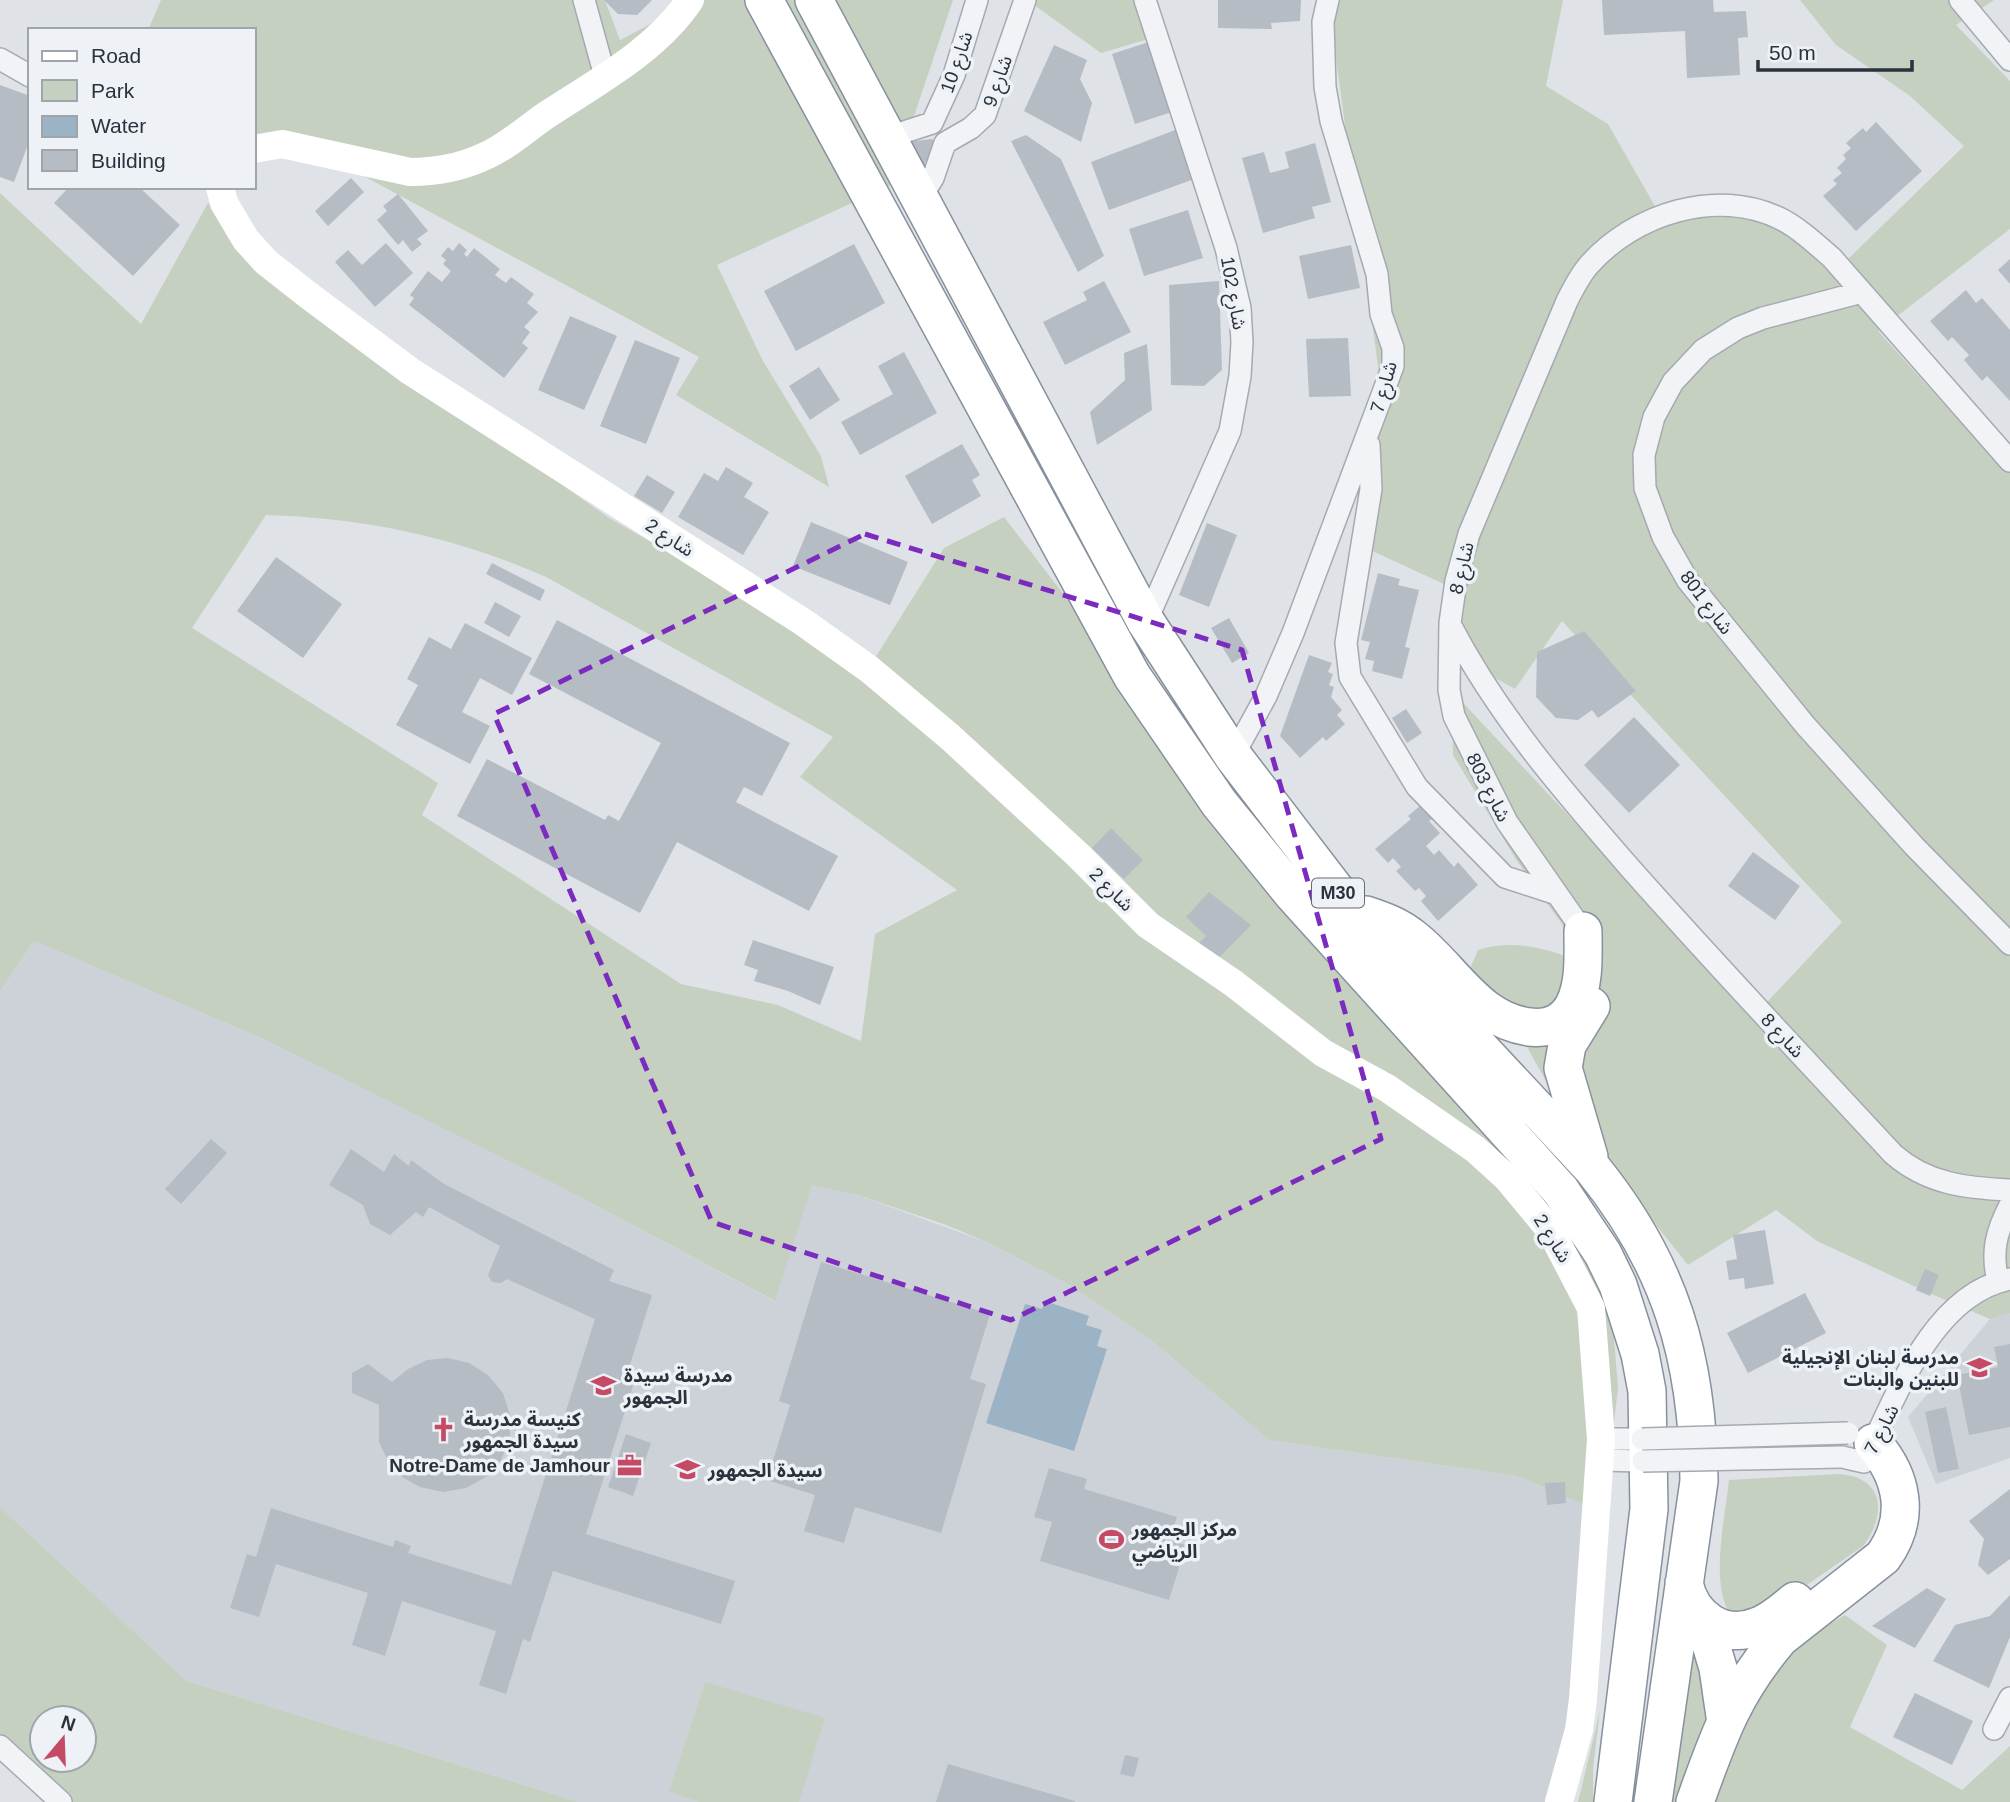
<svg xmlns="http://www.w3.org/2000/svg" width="2010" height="1802" font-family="Helvetica,'Noto Sans Arabic',sans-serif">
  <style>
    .built { fill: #cdd2d9 }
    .green { fill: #c6d0c0; fill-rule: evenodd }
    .water { fill: #9bb3c5 }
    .building { fill: #b6bcc3 }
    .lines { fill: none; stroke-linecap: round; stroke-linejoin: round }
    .street-casing { stroke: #a5aab1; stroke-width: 24 }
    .highway-casing { stroke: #87919d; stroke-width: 40 }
    .street { stroke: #f1f3f6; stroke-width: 21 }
    .secondary { stroke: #fff; stroke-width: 28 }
    .highway { stroke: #fff; stroke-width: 37 }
    .street-bridge-casing { stroke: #a5aab1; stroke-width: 24; stroke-linecap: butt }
    .street-bridge { stroke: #f1f3f6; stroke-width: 21 }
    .marked { fill: none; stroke: #7b2cbf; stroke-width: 5; stroke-dasharray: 14 9; stroke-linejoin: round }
    .labels { text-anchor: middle; stroke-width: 7; stroke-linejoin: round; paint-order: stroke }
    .shield { fill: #eef1f5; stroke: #646b74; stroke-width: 2 }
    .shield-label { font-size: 18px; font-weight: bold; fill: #29323d }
    .street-label { font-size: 19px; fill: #29323d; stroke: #eef1f5 }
    .poi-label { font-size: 19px; font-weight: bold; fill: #29323d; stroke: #eef1f5; text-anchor: start }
  </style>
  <rect width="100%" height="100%" fill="#dfe3e7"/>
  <path class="built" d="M34,941l227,97 298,148 215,115 38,-117 46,11 131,48 82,43 80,54 118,100 248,36 77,33 -7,127 -35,166h-973l-392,-121 -187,-174v-515z
    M2010,1313v145l-74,26 -28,-67 82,-98z"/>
  <path class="green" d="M161,0h444l15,40 38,-20 26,-20h269l-62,185 -174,80 46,96 58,95 8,31 -153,-92 23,-38 -341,-184 -104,-21v-122h-106z
    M1027,0h115l10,38 -51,15z
    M1328,0h235l-17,86 62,38 52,91 65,-11 122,56 117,-114 -54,-50 -74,-51 -36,-45h194l-38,25 54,56v148l-132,102 121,134 11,-10v858l-20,6 -61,-26 -112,-52 -41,-31 -88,55 -131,-164 -30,-54 -58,-76 9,-21c38,-13 81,1 116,19l-79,-111 -62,-103 -1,-64 303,324 87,-93 -280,-301 -47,68 -58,-32 -13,-73 -87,-40 22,-171z
    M0,193l141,131 67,-121 136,127 265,188 261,148 74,-118 60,-31 259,336 323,385 27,88 5,62 -7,61 -17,60 -77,-33 -248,-36 -118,-100 -80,-54 -82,-43 -43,-18 -88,-30 -46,-10 -37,116 -216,-115 -298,-148 -227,-97 -34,51zM266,515c99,3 189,22 280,62l287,160 -33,40 157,113 -82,44 -14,107 -83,-36 -97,-21 -259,-169 16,-32 -246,-155z
    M1839,1474c7,1 17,2 23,6 26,14 16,48 1,66l-108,75 -27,-10c-17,-34 -3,-93 1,-131z
    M0,1507l187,174 392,121h-531l-48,-40zM42,1718h42v42h-42z
    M1845,1615l42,30 -37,82 112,63 48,-44v56h-302c35,-82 55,-141 137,-187z
    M1695,1627l19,71 -27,104h-16z
    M705,1682l120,36 -26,84h-99l-31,-10z
    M1600,1711l-7,57v34h-15z"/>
  <path class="water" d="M1045,1301l44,15 -3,9 16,5 -5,16 10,3 -33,102 -88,-28 39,-119 17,5z"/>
  <path class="building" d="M604,0h48l-15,15 -19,-1z
    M1218,0h83l-1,21 -29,2 1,6 -54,-1z
    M1602,0h111l1,12 32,-1 2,26 -10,1 2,37 -53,3 -2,-47 -81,4z
    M1155,40l23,70 -43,14 -23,-70z
    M1054,45l33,15 -7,19 12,24 -11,39 -57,-31z
    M0,85l30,11v43l-16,43 -14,-5z
    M1876,122l46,49 -66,60 -33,-35 14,-12 -4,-4 9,-7 -5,-5 9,-9 -3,-4 8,-7 -5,-5 17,-15 3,4z
    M1178,129l19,49 -88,32 -18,-48z
    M1026,135l35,24 43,97 -26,16 -67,-131z
    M932,139l4,4 -14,26 -14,-27z
    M1315,143l16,59 -19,5 3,11 -52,15 -21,-75 22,-6 6,21 19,-5 -4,-16z
    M351,178l13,14 -36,34 -13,-15z
    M69,187h70l41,38 -47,51 -79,-73z
    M398,194l30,37 -11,8 5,5 -10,8 -9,-12 -5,5 -21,-25 10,-9 -4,-5z
    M1188,210l15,48 -59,18 -15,-47z
    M386,243l27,30 -38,34 -40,-45 13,-12 14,15z
    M459,243l8,7 -3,4 3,3 7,-9 26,21 -5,6 11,8 5,-6 23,17 -7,9 11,9 -14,15 6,5 -8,11 6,5 -24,30 -95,-73 5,-7 -4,-3 18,-24 14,11 9,-11 -8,-7 3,-4 -5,-4 7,-9 5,4z
    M854,244l31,59 -89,48 -32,-60z
    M1351,245l9,43 -52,11 -9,-43z
    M2010,259v25l-12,-14z
    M1104,281l27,51 -66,33 -22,-43 44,-22 -4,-8z
    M1219,281l3,89 -18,16 -33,-1 -2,-100z
    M1966,290l10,13 6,-5 28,32v71l-23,-25 -5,5 -18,-21 5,-5 -17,-18 -4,4 -18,-20z
    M570,316l47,20 -33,74 -46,-20z
    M1348,338l3,58 -42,1 -3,-58z
    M635,340l45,18 -34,86 -46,-18z
    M1147,344l5,66 -55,35 -7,-33 35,-32 -1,-27z
    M904,352l33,61 -77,42 -19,-33 52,-28 -15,-28z
    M819,367l21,33 -30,20 -21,-34z
    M962,444l18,31 -8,5 9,16 -49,28 -27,-48z
    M726,467l27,16 -9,14 25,15 -26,43 -65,-38 26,-44 14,8z
    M647,475l28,17 -13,21 -28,-17z
    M811,522l97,40 -18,43 -97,-39z
    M1207,523l30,12 -28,72 -30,-12z
    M276,557l66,47 -39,54 -66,-47z
    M492,563l53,27 -5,11 -54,-27z
    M1378,573l22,6 -2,6 21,5 -14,57 5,1 -8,31 -30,-8 2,-10 -9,-2 5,-17 -9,-2z
    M495,602l26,14 -12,21 -25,-14z
    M1229,618l20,35 -17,10 -21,-35z
    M557,620l233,123 -28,53 -18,-9 -8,15 102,54 -29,55 -132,-69 -37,71 -183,-97 30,-57 118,61 3,-5 11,6 42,-78 -132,-69z
    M465,623l67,35 -20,37 -32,-17 -18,34 28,14 -20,38 -74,-39 22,-40 -11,-6 22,-42 22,12z
    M1584,631l52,60 -38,27 -6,-8 -14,10 -22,-2 -20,-21 1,-45z
    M1309,655l23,8 -4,9 5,2 -4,11 5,2 -3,10 11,13 -5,5 8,9 -19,17 -3,-4 -23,21 -20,-22z
    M1406,709l16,24 -15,10 -15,-25z
    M1634,717l46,48 -51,48 -45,-48z
    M1421,805l12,13 -4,3 11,12 -14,13 8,9 5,-5 15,17 4,-5 20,23 -40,36 -17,-20 5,-5 -7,-8 -4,3 -19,-20 5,-4 -8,-9 -5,5 -13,-14 36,-30 -3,-3z
    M1111,828l32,32 -19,19 -32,-31z
    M1753,852l47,34 -25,34 -47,-34z
    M1209,892l42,33 -35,36 -18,-17 8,-8 -20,-19z
    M753,940l81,27 -14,38 -32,-14 -34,-10 4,-11 -14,-5z
    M211,1139l16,14 -46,51 -16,-15z
    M351,1149l33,23 10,-18 15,12 2,-6 33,24 170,86 -5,11 43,14 -23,73 9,2 -52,164 149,47 -14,43 -168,-53 -23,71 -7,-3 -17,55 -27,-9 17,-54 -94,-30 -17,55 -33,-11 16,-52 -92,-29 -17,53 -29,-9 17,-54 9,3 15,-49 122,39 2,-7 16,6 -3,7 103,32 84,-266 -88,-40 -6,4 -9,-1 -4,-7 12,-29 -71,-39 -6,10 -7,-5 -26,23 -20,-11 -7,-19 -34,-20z
    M1765,1230l9,54 -29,5 -1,-11 -15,2 -3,-19 11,-2 -4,-24z
    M821,1262l169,52 -20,65 16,5 -45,149 -86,-26 -11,36 -40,-12 11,-36 -48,-15 23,-75 -11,-4z
    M1925,1269l14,6 -9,21 -14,-6z
    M1805,1293l21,40 -78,40 -21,-40z
    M2010,1344v83l-41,8 -12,-60 41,-8 -4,-20z
    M448,1358l21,5 19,12 15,18 7,22v23l-9,22 -15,17 -20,11 -23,4 -23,-5 -18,-10 -14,-16 -9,-19v-37l-27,-12v-20l16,-9 24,18 16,-13 19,-9z
    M1946,1407l13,62 -21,4 -13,-61z
    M626,1434l25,9 -18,53 -25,-9z
    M1049,1468l38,11 -3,10 93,28 -7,23 16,5 -17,55 -129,-39 12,-39 -18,-5z
    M1565,1482l1,21 -19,2 -2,-22z
    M2010,1489v70l-22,16 -10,-10 6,-26 -15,-18z
    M1927,1588l19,11 -31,49 -43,-22z
    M2010,1595v42l-21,51 -56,-27 22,-36 35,-9z
    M1915,1693l58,28 -21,44 -59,-28z
    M1125,1755l14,3 -5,19 -14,-3z
    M948,1764l127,37v1h-139z"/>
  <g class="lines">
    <defs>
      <path id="street" d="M584,0l21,76
        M1145,0l81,248 14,60 2,34 -2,34 -10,55 -84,191
        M1960,0l50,60
        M0,59l30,17
        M889,137l43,-14 22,-48 23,-75
        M921,197l12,-19 12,-35 26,-15 14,-13 40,-115
        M1862,292l-99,26 -25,10 -35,22 -30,32 -19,35 -10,38 1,33 18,49 25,44 117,144 109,121 96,98
        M1369,445l2,44 -25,154 4,34 67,110 88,90 52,17
        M1451,626c47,90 112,165 179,242 86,97 175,191 263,286 34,30 73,34 117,36
        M1233,756l33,-60 27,-63 100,-267v-18l-12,-34 -4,-40 -46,-153 -6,-34 -2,-65 5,-22
        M1583,931l-76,-109 -53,-106 -5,-26 1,-67 6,-42 13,-47 98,-233c6,-12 13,-26 22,-36 45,-51 128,-78 192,-46 19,10 35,25 51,39l178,203
        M1998,1281c-7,-29 -2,-49 12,-76
        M1601,1439h41
        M1842,1457l22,5c31,-63 68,-168 146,-183
        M1599,1460l44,1
        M1994,1729l16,-31
        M0,1746l61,56"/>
      <path id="highway" d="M764,0l368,676 87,127 73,90 269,298 42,63 15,31 22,69 7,37 2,118 -36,293
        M814,0l332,622 87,134 118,154 241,258c78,96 106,190 107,313l-46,321
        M1366,915c18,6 32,11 47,23 27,21 46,51 73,71 25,18 70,32 88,-4 11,-22 9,-50 9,-74
        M1589,1157l-26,-89 4,-23 24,-39
        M1684,1583c7,34 39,58 74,43 14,-5 26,-16 37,-25
        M1704,1621l14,47 7,48
        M1695,1802c24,-67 38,-109 85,-164l103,-81c28,-39 20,-80 -10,-114"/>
    </defs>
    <use href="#street" class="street-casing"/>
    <use href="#highway" class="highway-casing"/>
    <use href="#street" class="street"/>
    <path class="secondary" d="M254,149l28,-5 128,28c26,0 49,-4 73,-15 22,-9 42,-27 62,-41 50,-33 111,-65 145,-116
      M220,187l4,16 22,37 20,22 42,33 102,76 393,251 66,47 81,68 128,118 70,70 85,58 90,70 64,35 88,61 33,30 43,52 40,77 10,131 -18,260 -4,31 -20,72"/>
    <use href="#highway" class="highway"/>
    <defs>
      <path id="street-bridge" d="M1642,1439l206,-6
        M1643,1461l199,-4"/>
    </defs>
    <use href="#street-bridge" class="street-bridge-casing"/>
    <use href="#street-bridge" class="street-bridge"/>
  </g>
  <path class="marked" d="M865,534l377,116 139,489 -370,181 -299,-98 -218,-508z"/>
  <defs>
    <symbol id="school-bare" viewBox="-9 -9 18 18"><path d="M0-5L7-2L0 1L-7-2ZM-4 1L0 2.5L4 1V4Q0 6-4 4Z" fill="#c54a66" stroke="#eef1f5" stroke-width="2.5" paint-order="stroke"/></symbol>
    <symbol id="church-bare" viewBox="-9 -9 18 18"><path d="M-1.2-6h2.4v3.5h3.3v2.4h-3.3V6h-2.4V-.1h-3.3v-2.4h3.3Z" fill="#c54a66" stroke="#eef1f5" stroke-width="2.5" paint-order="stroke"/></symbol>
    <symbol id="office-bare" viewBox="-9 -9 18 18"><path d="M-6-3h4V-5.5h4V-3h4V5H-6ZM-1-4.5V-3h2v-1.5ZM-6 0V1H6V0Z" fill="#c54a66" stroke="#eef1f5" stroke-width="2.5" paint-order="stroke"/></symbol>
    <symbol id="stadium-bare" viewBox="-9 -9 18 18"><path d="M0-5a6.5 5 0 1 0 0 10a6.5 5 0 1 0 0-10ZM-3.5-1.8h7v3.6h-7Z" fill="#c54a66" stroke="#eef1f5" stroke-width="2.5" paint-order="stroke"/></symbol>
  </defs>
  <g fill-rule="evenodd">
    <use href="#school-bare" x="1962" y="1350" width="35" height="35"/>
    <use href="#school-bare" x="586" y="1368" width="35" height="35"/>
    <use href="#church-bare" x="426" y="1412" width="35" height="35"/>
    <use href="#office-bare" x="612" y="1448" width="35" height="35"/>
    <use href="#school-bare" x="670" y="1452" width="35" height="35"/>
    <use href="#stadium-bare" x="1094" y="1522" width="35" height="35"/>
  </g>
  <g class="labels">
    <rect class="shield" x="1312" y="878.5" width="52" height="29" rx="5"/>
    <g class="shield-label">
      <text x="1338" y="899">M30</text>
    </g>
    <g class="street-label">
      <text transform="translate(956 62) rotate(-71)" y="7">شارع 10</text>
      <text transform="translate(997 81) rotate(-71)" y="7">شارع 9</text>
      <text transform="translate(1234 293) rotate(80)" y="7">شارع 102</text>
      <text transform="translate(1383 387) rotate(-74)" y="7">شارع 7</text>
      <text transform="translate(670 537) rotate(33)" y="7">شارع 2</text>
      <text transform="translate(1461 568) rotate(-77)" y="7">شارع 8</text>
      <text transform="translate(1707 602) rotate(53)" y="7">شارع 801</text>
      <text transform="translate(1489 787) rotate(63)" y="7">شارع 803</text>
      <text transform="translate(1112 889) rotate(45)" y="7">شارع 2</text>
      <text transform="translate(1783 1035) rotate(47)" y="7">شارع 8</text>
      <text transform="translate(1553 1238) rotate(58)" y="7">شارع 2</text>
      <text transform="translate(1881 1429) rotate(-63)" y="7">شارع 7</text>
    </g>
    <g class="poi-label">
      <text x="1959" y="1364" text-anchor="end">مدرسة لبنان الإنجيلية<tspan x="1959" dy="22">للبنين والبنات</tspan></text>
      <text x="624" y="1382">مدرسة سيدة<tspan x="624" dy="22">الجمهور</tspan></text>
      <text x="464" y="1426">كنيسة مدرسة<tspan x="464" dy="22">سيدة الجمهور</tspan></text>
      <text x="610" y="1472" text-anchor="end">Notre-Dame de Jamhour</text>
      <text x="708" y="1477">سيدة الجمهور</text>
      <text x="1132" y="1536">مركز الجمهور<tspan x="1132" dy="22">الرياضي</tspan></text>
    </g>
  </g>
  <rect x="28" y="28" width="228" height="161" fill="#eef1f5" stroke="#9fa5ab" stroke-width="2"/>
  <rect x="42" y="51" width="35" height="10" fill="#ffffff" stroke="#9fa5ab" stroke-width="2"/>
  <text x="91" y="63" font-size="21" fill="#29323d">Road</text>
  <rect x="42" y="80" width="35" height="21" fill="#c6d0c0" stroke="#9fa5ab" stroke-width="2"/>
  <text x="91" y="98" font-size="21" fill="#29323d">Park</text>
  <rect x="42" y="116" width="35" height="21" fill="#9bb3c5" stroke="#9fa5ab" stroke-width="2"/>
  <text x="91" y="133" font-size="21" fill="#29323d">Water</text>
  <rect x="42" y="150" width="35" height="21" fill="#b6bcc3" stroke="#9fa5ab" stroke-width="2"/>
  <text x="91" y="168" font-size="21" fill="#29323d">Building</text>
  <g transform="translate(63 1739) rotate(19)"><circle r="33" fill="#eef1f5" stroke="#9fa5ab" stroke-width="2"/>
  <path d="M0-5L12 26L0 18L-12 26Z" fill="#c54a66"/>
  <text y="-10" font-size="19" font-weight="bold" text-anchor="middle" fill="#29323d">N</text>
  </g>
  <path d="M1758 60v10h154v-10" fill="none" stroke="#29323d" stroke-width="3.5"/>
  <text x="1769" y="60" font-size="21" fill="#29323d" stroke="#eef1f5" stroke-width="5" paint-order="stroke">50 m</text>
</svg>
